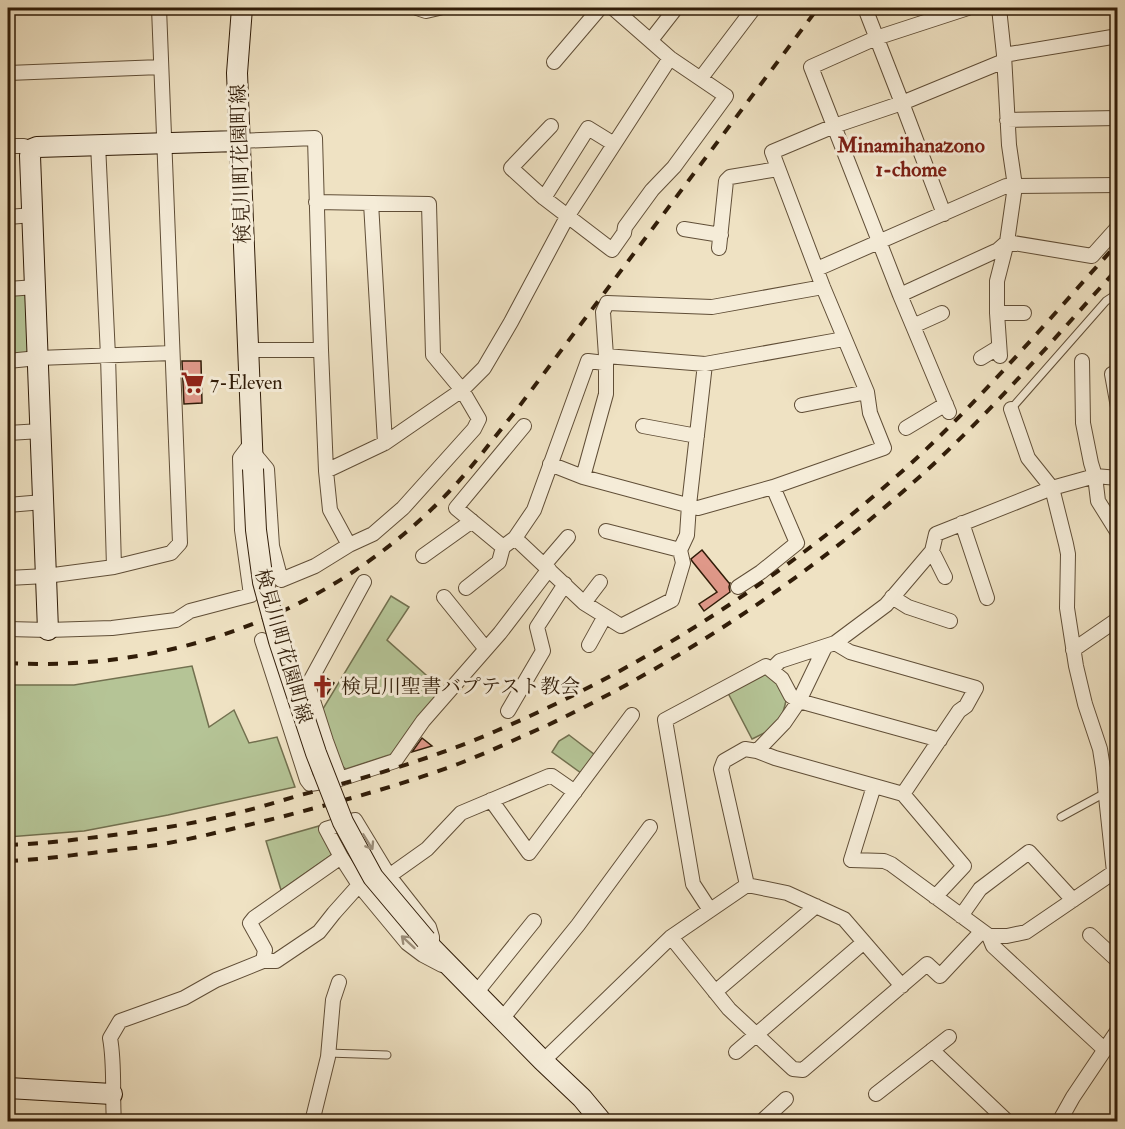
<svg xmlns="http://www.w3.org/2000/svg" width="1125" height="1129" font-family="'IM FELL Double Pica','Noto Serif JP',serif">
  <style>
    .green { fill: #b5c496; stroke: #72704f; stroke-width: 1.5 }
    .building { fill: #df9889; stroke: #301c08; stroke-width: 1.5 }
    .lines { fill: none; stroke-linecap: round; stroke-linejoin: round }
    .lane-casing { stroke: #604e37; stroke-width: 9 }
    .street-casing { stroke: #604e37; stroke-width: 16 }
    .secondary-casing { stroke: #301c08; stroke-width: 22 }
    .lane { stroke: #f5ecd8; stroke-width: 7 }
    .street { stroke: #f5ecd8; stroke-width: 14 }
    .secondary { stroke: #f5ecd8; stroke-width: 20 }
    .rail { stroke: #301c08; stroke-width: 4; stroke-dasharray: 10 10; stroke-linecap: butt }
    .secondary-bridge-casing { stroke: #301c08; stroke-width: 22; stroke-linecap: butt }
    .secondary-bridge { stroke: #f5ecd8; stroke-width: 20 }
    .oneway { stroke: #9c8e7a }
    .labels { text-anchor: middle; stroke-width: 6; stroke-linejoin: round; paint-order: stroke }
    .street-label { font-size: 20px; fill: #301c08; stroke: #f5ecd8 }
    .poi-label { font-size: 20px; fill: #301c08; stroke: #f5ecd8; text-anchor: start }
    .neighbourhood-label { font-size: 21px; font-weight: bold; fill: #7a1f14; stroke: #f5ecd8 }
  </style>
  <rect width="100%" height="100%" fill="#efe2c3"/>
  <filter id="stains"><feTurbulence type="fractalNoise" baseFrequency=".00333" numOctaves="4"/><feColorMatrix values="0 0 0 0 .2 0 0 0 0 .09 0 0 0 0 .02 0 0 0 .5 -.17"/></filter>
  <radialGradient id="worn" r=".72"><stop offset=".6" stop-color="#630" stop-opacity="0"/><stop offset="1" stop-color="#630" stop-opacity=".3"/></radialGradient>
  <path class="green" d="M24,292l5,4 3,50 -5,7 -19,2v-62z
    M391,596l18,11 -22,33 57,51 -49,62 -49,16 -8,-6 -17,-51z
    M192,666l17,61 25,-17 15,33 28,-6 18,50 -127,28 -84,16 -76,6v-152h66z
    M766,674l13,7 8,15c-6,30 -8,30 -35,43l-24,-46z
    M569,735l26,20 -14,18 -29,-21 7,-11z
    M319,826l13,23 -1,6 -50,35 -15,-49z"/>
  <path class="building" d="M182,361h19l1,42 -18,1z
    M702,550l27,33h1l-1,4 1,5 -26,19 -5,-7 18,-12 -25,-31 -1,-2z
    M323,676l11,7 -10,16 -3,-2 -3,-11z
    M422,738l10,8 -20,6z"/>
  <g class="lines">
    <defs>
      <path id="lane" d="M1011,409l95,-108 12,-8
        M1061,817l44,-24
        M328,1053l59,2"/>
      <path id="street" d="M417,8l9,3 13,-3
        M865,8l37,95 42,111
        M999,8l5,47 5,90 6,41 -8,56 -10,39v32l3,43
        M651,40l25,-32
        M1004,55l114,-19
        M554,62l46,-54
        M8,73l153,-6
        M701,78l53,-70
        M1007,120l111,-2
        M551,126l-40,42 33,30 68,52 12,-17 1,-6 27,-37 22,-23 52,-71 -56,-38 -57,-50
        M238,141l77,-3 6,212
        M98,144l10,212 6,211
        M8,146h16l8,3
        M544,198l44,-70 26,16
        M371,203l14,240
        M8,217l25,-2
        M684,229l37,6
        M719,248l7,-67 4,-4 48,-8
        M817,269l189,-83 112,-1
        M8,289l28,-2
        M900,295l98,-45 9,-8 85,14 26,-29
        M997,313h27
        M913,326l29,-13
        M248,350h73l5,121 4,39 19,35
        M606,356l99,8 139,-25
        M981,358l18,-11
        M8,361l30,-3 134,-5
        M1082,361l1,62 8,40 4,13 3,25 20,32
        M1118,374h-6l6,33
        M802,405l65,-13
        M1011,409l17,49 24,30 14,56 2,10 -1,54 9,58 9,38 15,45 3,19 11,104 4,4
        M949,412l-49,-117 -89,-228 65,-29 92,-30
        M643,426l54,10
        M906,428l40,-24
        M8,433l33,-2
        M252,451l15,18 5,77 9,34 34,-14 34,-21 24,-11 30,-26 71,-79 5,-10 -17,-29 -29,-35 -4,-151 -113,-2
        M550,464l33,13 115,31 75,-21 111,-39 -14,-35 -3,-21 -44,-105 -51,-135 62,-26 68,-23 102,-42
        M326,471l59,-28 77,-53 22,-22 27,-46 56,-105 103,-159
        M583,477l23,-83v-38l-3,-44 4,-9 105,4 111,-20
        M8,505l35,-3
        M962,523l25,75
        M606,531l74,19
        M515,538l69,65 37,23 51,-26 11,-37 -3,-13 7,-15 2,-30 16,-141
        M503,547l-47,-39 68,-82
        M932,551l13,26
        M423,556l49,-35
        M544,565l24,-28
        M8,578l38,-2 68,-9 57,-14 9,-10 -21,-535
        M364,582l-56,103 18,56 14,38 55,-18 28,-40 77,-88 49,-64
        M738,587l23,-15 36,-29 -24,-56
        M466,588l33,-26 4,-15 12,-9 19,-28 54,-149 17,2
        M444,597l42,52
        M892,597l16,10 42,14
        M584,603l16,-21
        M8,629l40,1 64,-2 64,-8 14,-9 61,-16 -9,-65 -2,-72 12,-16
        M262,640l45,140 3,4 25,-4
        M835,643l15,9 126,36 -10,18 -7,5 -56,83
        M589,645l16,-29
        M1073,650l45,-31
        M771,670l11,9 9,17 8,5 141,39
        M508,711l35,-60 -6,-24 28,-43
        M757,751l18,7 128,36 61,72 -29,31
        M874,786l-23,74 33,1 7,3 98,72h18l19,-4 88,-60
        M491,800l38,53 103,-138
        M389,876l38,-27 34,-36 88,-37h3l23,16
        M747,885l-26,-116 3,-8 21,-12 12,2 27,-28 15,-22 26,-54
        M710,910l-17,-26 -28,-164 101,-54 5,4 9,-9 55,-18 51,-38 46,-54 4,-17 116,-46 43,-12 23,2
        M961,916l19,-27 49,-37 44,48
        M1090,935l28,26
        M989,936l4,10 112,104
        M671,937l58,72 64,60 10,1 124,-106 13,12 42,-45
        M432,947v-10l-3,-10 -40,-51 -34,-56 -29,9 15,28 18,28 48,58 16,12 19,10
        M263,961h13l43,-29 15,-19 25,-28
        M715,992l101,-86
        M476,993l58,-72
        M502,1019l76,-94 72,-98
        M932,1050l76,72
        M736,1052l128,-110
        M543,1061l128,-124 76,-52 40,8 57,26 58,67
        M876,1094l73,-57
        M114,1122c-2,-28 1,-57 -4,-84l10,-17 64,-23 32,-18 47,-19 2,-11 -15,-27 4,-5 87,-61
        M312,1122l16,-65 5,-57 6,-18
        M761,1122l25,-23
        M1059,1122l14,-25 45,-67"/>
      <path id="secondary" d="M242,8l-5,65 16,396
        M48,630l-18,-474 2,-7 5,-2 201,-6
        M426,940l6,8 111,113 39,37 20,24
        M8,1088l104,6"/>
    </defs>
    <use href="#lane" class="lane-casing"/>
    <use href="#street" class="street-casing"/>
    <use href="#secondary" class="secondary-casing"/>
    <use href="#lane" class="lane"/>
    <use href="#street" class="street"/>
    <use href="#secondary" class="secondary"/>
    <path class="rail" d="M8,663c162,9 319,-48 434,-164 27,-27 49,-58 73,-87l303,-404
      M8,845c32,-1 65,-5 97,-9 41,-5 82,-11 123,-21 23,-5 46,-12 69,-19 68,-18 135,-37 199,-65 150,-64 290,-155 411,-264 76,-69 142,-148 211,-224
      M8,861c28,-1 56,-5 84,-8 23,-3 47,-5 71,-9 39,-7 76,-17 114,-26 61,-16 122,-32 181,-54 31,-12 60,-26 90,-39 132,-63 259,-147 368,-245 73,-65 136,-139 202,-212"/>
    <defs>
      <path id="secondary-bridge" d="M253,469l3,61 7,52 16,59 37,112 27,69 30,55 53,63"/>
    </defs>
    <use href="#secondary-bridge" class="secondary-bridge-casing"/>
    <use href="#secondary-bridge" class="secondary-bridge"/>
  </g>
  <defs><path id="oneway-shaft" d="M-6 0H5M1.5-3L5.5 0L1.5 3" fill="none" stroke-width="1.6" stroke-linecap="round" stroke-linejoin="round" transform="scale(1.5)"/></defs>
  <g class="oneway">
    <use href="#oneway-shaft" transform="translate(368 842) rotate(58)"/>
    <use href="#oneway-shaft" transform="translate(408 942) rotate(-137)"/>
  </g>
  <defs>
    <symbol id="supermarket-bare" viewBox="-9 -9 18 18"><path d="M-6-5.5h2.5l.6 2H6L4.5 2H-2.5L-4.4-4H-6ZM-1.5 3.2a1.3 1.3 0 1 0 .1 0ZM3 3.2a1.3 1.3 0 1 0 .1 0Z" fill="#8f2418" stroke="#f5ecd8" stroke-width="2.5" paint-order="stroke"/></symbol>
    <symbol id="church-bare" viewBox="-9 -9 18 18"><path d="M-1.2-6h2.4v3.5h3.3v2.4h-3.3V6h-2.4V-.1h-3.3v-2.4h3.3Z" fill="#8f2418" stroke="#f5ecd8" stroke-width="2.5" paint-order="stroke"/></symbol>
  </defs>
  <g fill-rule="evenodd">
    <use href="#supermarket-bare" x="176" y="366" width="33" height="33"/>
    <use href="#church-bare" x="306" y="670" width="33" height="33"/>
  </g>
  <g class="labels">
    <g class="street-label">
      <text transform="translate(240 164) rotate(-92)" y="7">検見川町花園町線</text>
      <text transform="translate(284 646) rotate(74)" y="7">検見川町花園町線</text>
    </g>
    <g class="poi-label">
      <text x="210" y="389">7-Eleven</text>
      <text x="341" y="693">検見川聖書バプテスト教会</text>
    </g>
    <g class="neighbourhood-label">
      <text x="911" y="152">Minamihanazono<tspan x="911" dy="24">1-chome</tspan></text>
    </g>
  </g>
  <rect width="1125" height="1129" fill="none" stroke="#efe2c3" stroke-width="30"/>
  <rect x="9" y="9" width="1107" height="1111" fill="none" stroke="#301c08" stroke-width="3"/>
  <rect x="15" y="15" width="1095" height="1099" fill="none" stroke="#301c08" stroke-width="1.5"/>
  <rect width="100%" height="100%" filter="url(#stains)"/>
  <rect width="100%" height="100%" fill="url(#worn)"/>
</svg>
